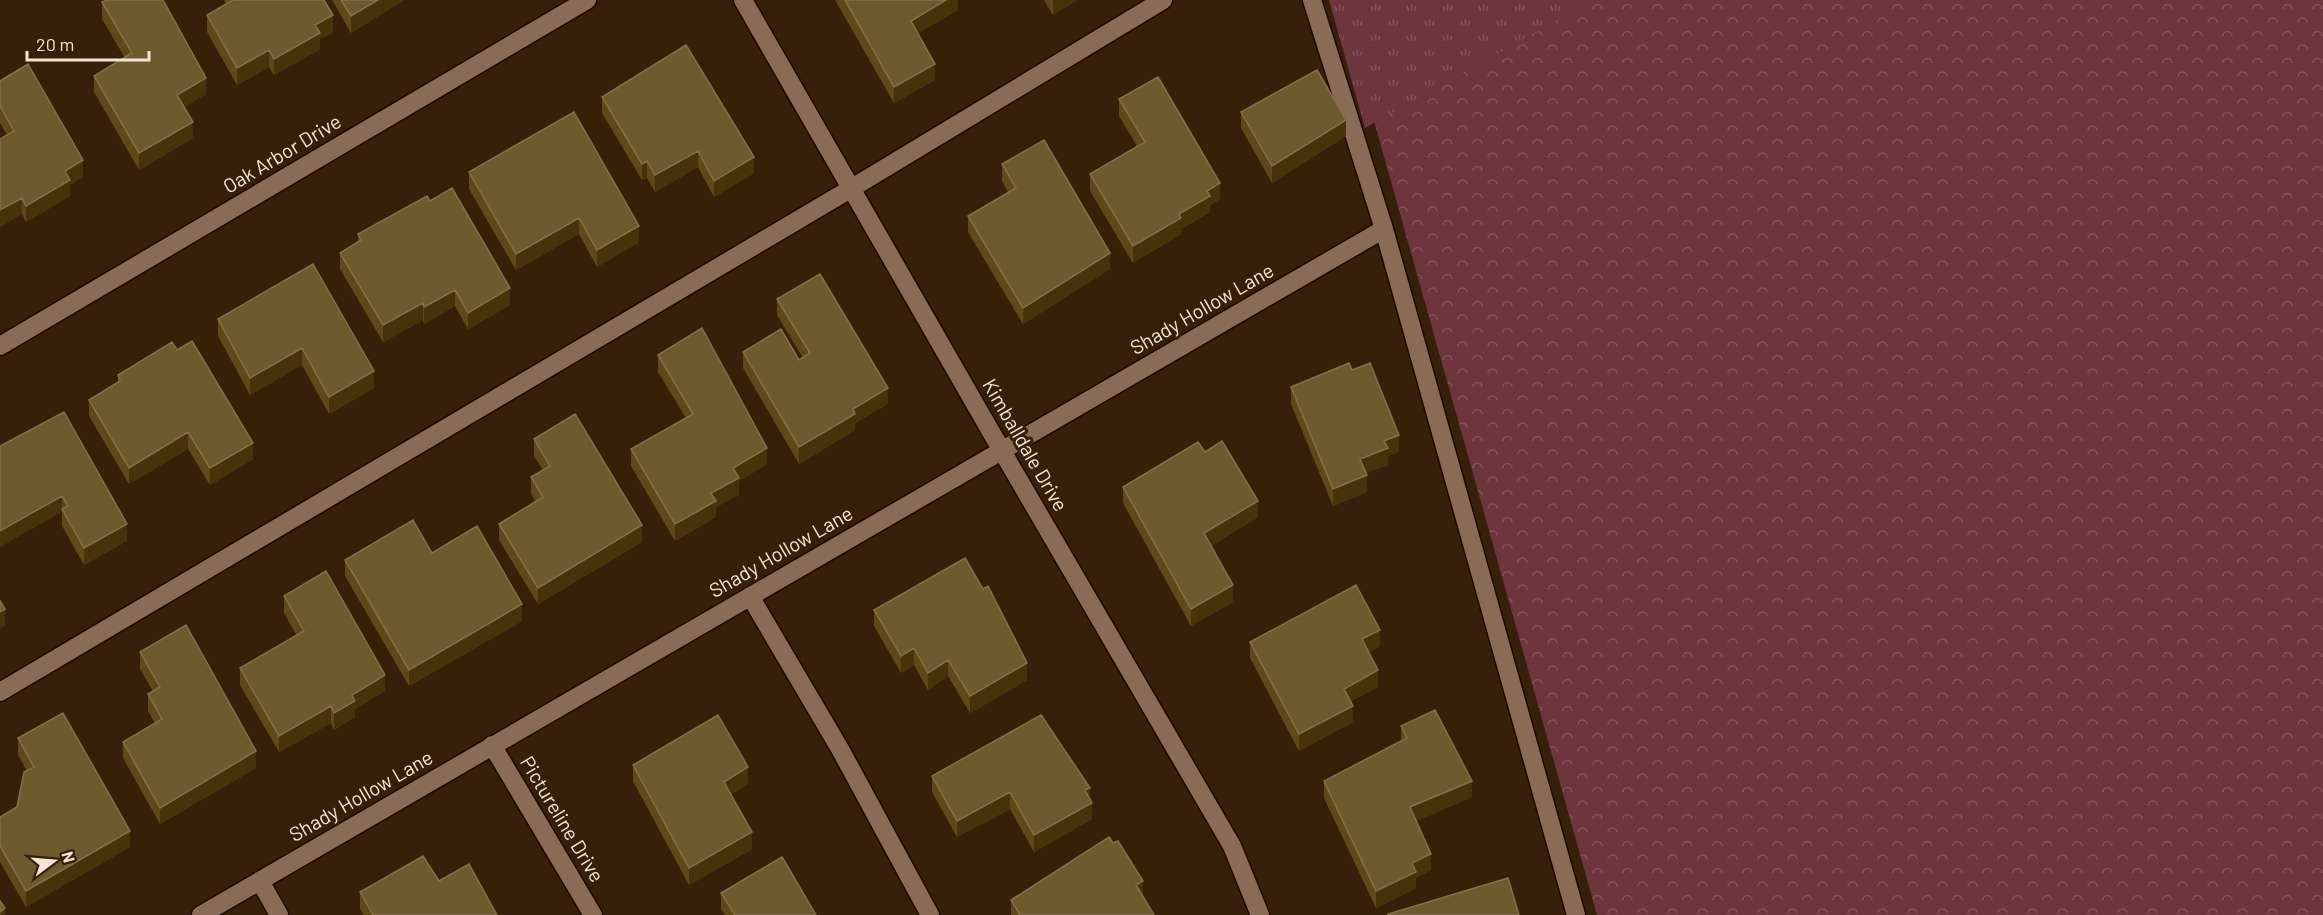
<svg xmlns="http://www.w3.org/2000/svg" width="2323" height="915" font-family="Barlow,sans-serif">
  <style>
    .forest { fill: url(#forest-crowns) }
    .park { fill: url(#park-tufts) }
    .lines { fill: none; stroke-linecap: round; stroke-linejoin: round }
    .minor-casing { stroke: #1e0800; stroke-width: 21 }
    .minor { stroke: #896c55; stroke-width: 18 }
    .wall { fill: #5d4a18 }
    .shaded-wall { fill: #47330a }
    .building { fill: #6e5b2d; stroke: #837048; stroke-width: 1.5 }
    .labels { text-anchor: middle; stroke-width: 6; stroke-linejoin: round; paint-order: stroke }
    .street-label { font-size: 20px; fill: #f4e3d7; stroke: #37200a }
  </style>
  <defs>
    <pattern id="forest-crowns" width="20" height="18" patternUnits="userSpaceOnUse" patternTransform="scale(1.5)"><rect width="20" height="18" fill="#6e353f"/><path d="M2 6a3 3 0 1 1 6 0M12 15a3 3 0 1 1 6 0" fill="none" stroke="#83525a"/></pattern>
    <pattern id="park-tufts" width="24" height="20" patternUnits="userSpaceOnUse" patternTransform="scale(1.5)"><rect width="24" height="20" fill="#6e353f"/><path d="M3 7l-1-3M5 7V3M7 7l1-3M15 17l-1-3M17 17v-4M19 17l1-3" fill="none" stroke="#83525a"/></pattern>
  </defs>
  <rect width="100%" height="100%" fill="#37200a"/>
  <path class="forest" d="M1340,0h983v915h-726z"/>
  <path class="park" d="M1329,0h264l-228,128z"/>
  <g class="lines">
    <defs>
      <path id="minor" d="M743,0l259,451 230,395 28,69
        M1312,0l72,229 192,686
        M0,346l587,-346
        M750,596l90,153 90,166
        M0,692l852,-504 311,-188
        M492,745l101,170
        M260,881l19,34
        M201,915l1183,-686"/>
    </defs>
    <use href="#minor" class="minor-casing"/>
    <use href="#minor" class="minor"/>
  </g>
  <path class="wall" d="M224,0h100l9,32 -13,7v10l-46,26 -5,-8 -32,18 -30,-53v-17l19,-11z
    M332,0h72l-53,33z
    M835,0h123v10l-40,23 17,47 -41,23z
    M1044,0h33l-24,15z
    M102,2l104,92 -22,13 9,31 -54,32 -45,-78v-16l31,-18 -23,-39z
    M0,81l83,96 -13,8v11l-44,26 -4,-8 -15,-79 -7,-12z
    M602,97l152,76 -40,24 -16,-30 -43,25 -8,-14 -5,2 -40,-67z
    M1119,99l101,100 -10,6v7l-29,17v5l-48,29 -43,-72v-17l47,-28 -18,-30z
    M1241,112l105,24 -74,47 -31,-55z
    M1002,164l108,105 -87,55 -55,-92v-16l40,-24 -6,-11z
    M469,172l170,70 -42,25 -18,-33 -63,36 -47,-81z
    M430,201l80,104 -42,24 -13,-23 -31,18 -1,-4 -40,22 -43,-73v-16l18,-11v-8z
    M313,264l61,124 -45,26 -27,-49 -52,30 -32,-59v-17z
    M777,299l111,105 -33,19v7l-56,34 -56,-96v-16l56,8 4,-2 -26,-43z
    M177,350l76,109 -43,26 -22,-36 -59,35 -40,-68v-16l29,-18v-7z
    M658,355l109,109 -28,17v14l-23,12v10l-41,24 -44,-75v-17l55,-31 -28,-46z
    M1352,370l47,81 -11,5v9l-22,8 1,19 -34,14 -42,-102v-17z
    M534,439l108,103 -104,62 -39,-64v-16l37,-22 -5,-8v-17l12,-7 -9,-14z
    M0,446l127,95 -43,24 -22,-39v-14z
    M1205,452l53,65 -47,29 22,56 -42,24 -68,-123v-16z
    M432,553l90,68 -113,65 -64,-110v-16z
    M284,596l101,95 -30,18v8l-21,13 -3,-7 -52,29 -39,-67v-17l57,-32 -13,-23z
    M874,610l153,70 -57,33 -22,-37 -20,14 -14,-25 -13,8 -27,-47z
    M1250,642l130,4 -11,6 9,35 -27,14 2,21 -54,29 -49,-93z
    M140,652l116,116 -96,56 -37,-66v-16l32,-19 -7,-12v-17l5,-3 -13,-22z
    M1401,726l71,71 -56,24 15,49 -15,7v11l-40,20 -52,-110v-17l77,-40z
    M18,738l112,109 -104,60 -26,-45v-45l17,-10 10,-36 -9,-16z
    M633,765l115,19 -17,10 21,55 -63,36 -56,-104z
    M932,776l158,22 2,21 -58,33 -24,-43 -53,28 -25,-45z
    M439,881l58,34h-133l-4,-6v-17z
    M721,893l95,22h-91l-4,-6z
    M1143,897l11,18h-143v-15z"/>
  <path class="shaded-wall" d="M378,0h26l-53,33v-17z
    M946,0h12v10l-47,27v-16z
    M1053,0h24l-24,15z
    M333,15v17l-13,7v10l-46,26v-16l41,-34z
    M269,50v17l-32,18v-17z
    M935,64v16l-41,23v-16z
    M206,78v16l-29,17v-16z
    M1346,120v16l-74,47v-17z
    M193,122v16l-54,32v-17z
    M698,151v16l-43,25v-17z
    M754,157v16l-40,24v-16z
    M83,160v17l-13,8v11l-44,26v-16l39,-35z
    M647,161v17l-5,2v-16z
    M1220,183v16l-10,6v7l-29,17v5l-48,29v-17l46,-32 28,-23z
    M22,198v16l-22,13v-17z
    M579,218v16l-63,36v-16z
    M639,226v16l-42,25v-17z
    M1110,253v16l-87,55v-16z
    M510,288v17l-42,24v-16z
    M455,290v16l-31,18v-17z
    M423,303v17l-40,22v-17z
    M302,348v17l-52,30v-17z
    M374,371v17l-45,26v-17z
    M888,388v16l-33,19v7l-56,34v-17l54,-38z
    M188,432v17l-59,35v-16z
    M1399,435v16l-11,5v9l-28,11v-17l24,-18z
    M253,443v16l-43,26v-17z
    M767,448v16l-28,17v14l-23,12v10l-41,24v-17l36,-31 22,-25z
    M1367,475v17l-34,14v-17z
    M62,496v16l-62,35v-16z
    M1258,501v16l-54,33v-17z
    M127,524v17l-43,24v-17z
    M642,525v17l-104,62v-16z
    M1233,585v17l-42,24v-17z
    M522,604v17l-113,65v-16z
    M5,609v17l-5,3v-17z
    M1380,630v16l-18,10v-17z
    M914,648v17l-13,8v-17z
    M948,660v16l-20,14v-17z
    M1027,663v17l-57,33v-17z
    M1378,670v17l-34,18v-16z
    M385,675v16l-30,18v8l-21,13v-17l18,-18z
    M331,706v17l-52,29v-16z
    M1353,706v16l-54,29v-17z
    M256,751v17l-96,56v-16z
    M748,767v17l-24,14v-16z
    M1472,781v16l-62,27v-17z
    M1090,788v16l2,-1v16l-58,33v-17l51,-45z
    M1010,792v17l-53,28v-16z
    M130,831v16l-104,60v-16z
    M752,832v17l-63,36v-17z
    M1431,854v16l-15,7v11l-40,20v-17l36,-28z
    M1143,881v16l-7,-12z
    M5,908v7h-5v-3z"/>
  <path class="building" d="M107,0h56l43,78 -29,17 16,27 -54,31 -45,-77 38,-23 -30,-51z
    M233,0h91l9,15 -18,10 5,8 -46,26 -5,-9 -32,18 -30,-53z
    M341,0h37l-27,16z
    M845,0h101l-35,21 24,43 -41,23z
    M686,45l68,112 -40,24 -16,-30 -43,24 -8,-14 -5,3 -40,-67z
    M28,64l55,96 -18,11 5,9 -44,26 -4,-8 -22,12v-71l14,-8 -14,-25v-25z
    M1317,70l29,50 -74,46 -31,-54z
    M1158,77l62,106 -13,8 3,5 -31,18 2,4 -48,28 -43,-72 55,-32 -26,-43z
    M574,112l65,114 -42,24 -18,-32 -63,36 -47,-82z
    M1044,140l66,113 -87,55 -55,-92 48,-28 -14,-24z
    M452,188l58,100 -42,25 -13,-23 -31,17 -1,-4 -40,22 -43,-72 21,-13 -3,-6 69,-38 3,5z
    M313,264l61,107 -45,26 -27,-49 -52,30 -32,-59z
    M820,274l68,114 -35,21 2,5 -56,33 -56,-95 38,-23 18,31 11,-7 -33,-54z
    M702,328l65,120 -34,20 6,10 -28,15 5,8 -41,23 -44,-75 62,-35 -35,-59z
    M192,341l61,102 -43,25 -22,-36 -59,36 -40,-68 31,-19 -2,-6 54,-33 5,8z
    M1349,363l3,7 18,-7 29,72 -15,6 4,7 -28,11 7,16 -34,14 -42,-102z
    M64,412l63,112 -43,24 -22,-39 6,-3 -6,-10 -62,35v-85z
    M575,414l67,111 -104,63 -39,-64 44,-27 -12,-20 19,-11 -16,-27z
    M1222,441l36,60 -54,32 29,52 -42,24 -68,-122 75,-45 7,10z
    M413,520l19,33 45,-27 45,78 -113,66 -64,-110z
    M965,558l18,31 5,-3 39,77 -57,33 -22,-36 -20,13 -14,-25 -13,8 -27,-46z
    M326,571l59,104 -33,20 3,6 -21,12 -3,-7 -52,30 -39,-68 64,-37 -20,-35z
    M1356,585l24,45 -18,9 16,31 -34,19 9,17 -54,28 -49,-92z
    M0,601l5,8 -5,3z
    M186,625l70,126 -96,57 -37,-66 39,-23 -14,-25 12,-7 -20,-35z
    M1435,710l37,71 -62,26 21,47 -19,9 4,9 -40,19 -52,-110 83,-43 -6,-12z
    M63,713l67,118 -104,60 -26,-45v-29l17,-10 7,-35 10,-5 -16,-29z
    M718,715l30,52 -24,15 28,50 -63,36 -56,-103z
    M1041,715l49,73 -5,2 7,13 -58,32 -24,-43 -53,29 -25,-45z
    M1109,837l4,6 5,-2 25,40 -7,4 18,30h-134l-9,-15z
    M423,856l16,25 30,-17 28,51h-124l-13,-23z
    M782,857l34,58h-81l-14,-22z
    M1508,878l11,37h-131v-1z
    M0,901l5,7 -5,4z"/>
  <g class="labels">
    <g class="street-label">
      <text transform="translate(282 154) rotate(-31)" y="7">Oak Arbor Drive</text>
      <text transform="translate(1202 309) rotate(-30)" y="7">Shady Hollow Lane</text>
      <text transform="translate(1025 445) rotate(60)" y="7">Kimballdale Drive</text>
      <text transform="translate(781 552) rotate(-30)" y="7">Shady Hollow Lane</text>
      <text transform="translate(361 796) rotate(-30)" y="7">Shady Hollow Lane</text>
      <text transform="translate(562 819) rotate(59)" y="7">Pictureline Drive</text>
    </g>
  </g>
  <g transform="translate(54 861) rotate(74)" stroke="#37200a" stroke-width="4.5" paint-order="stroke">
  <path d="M0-4.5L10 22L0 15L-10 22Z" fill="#f4e3d7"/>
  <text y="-9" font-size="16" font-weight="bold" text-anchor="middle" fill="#f4e3d7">N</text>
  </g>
  <path d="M27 51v9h122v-9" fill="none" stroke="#f4e3d7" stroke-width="3"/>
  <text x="36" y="51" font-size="18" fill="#f4e3d7" stroke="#37200a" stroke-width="4.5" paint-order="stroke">20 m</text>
</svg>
